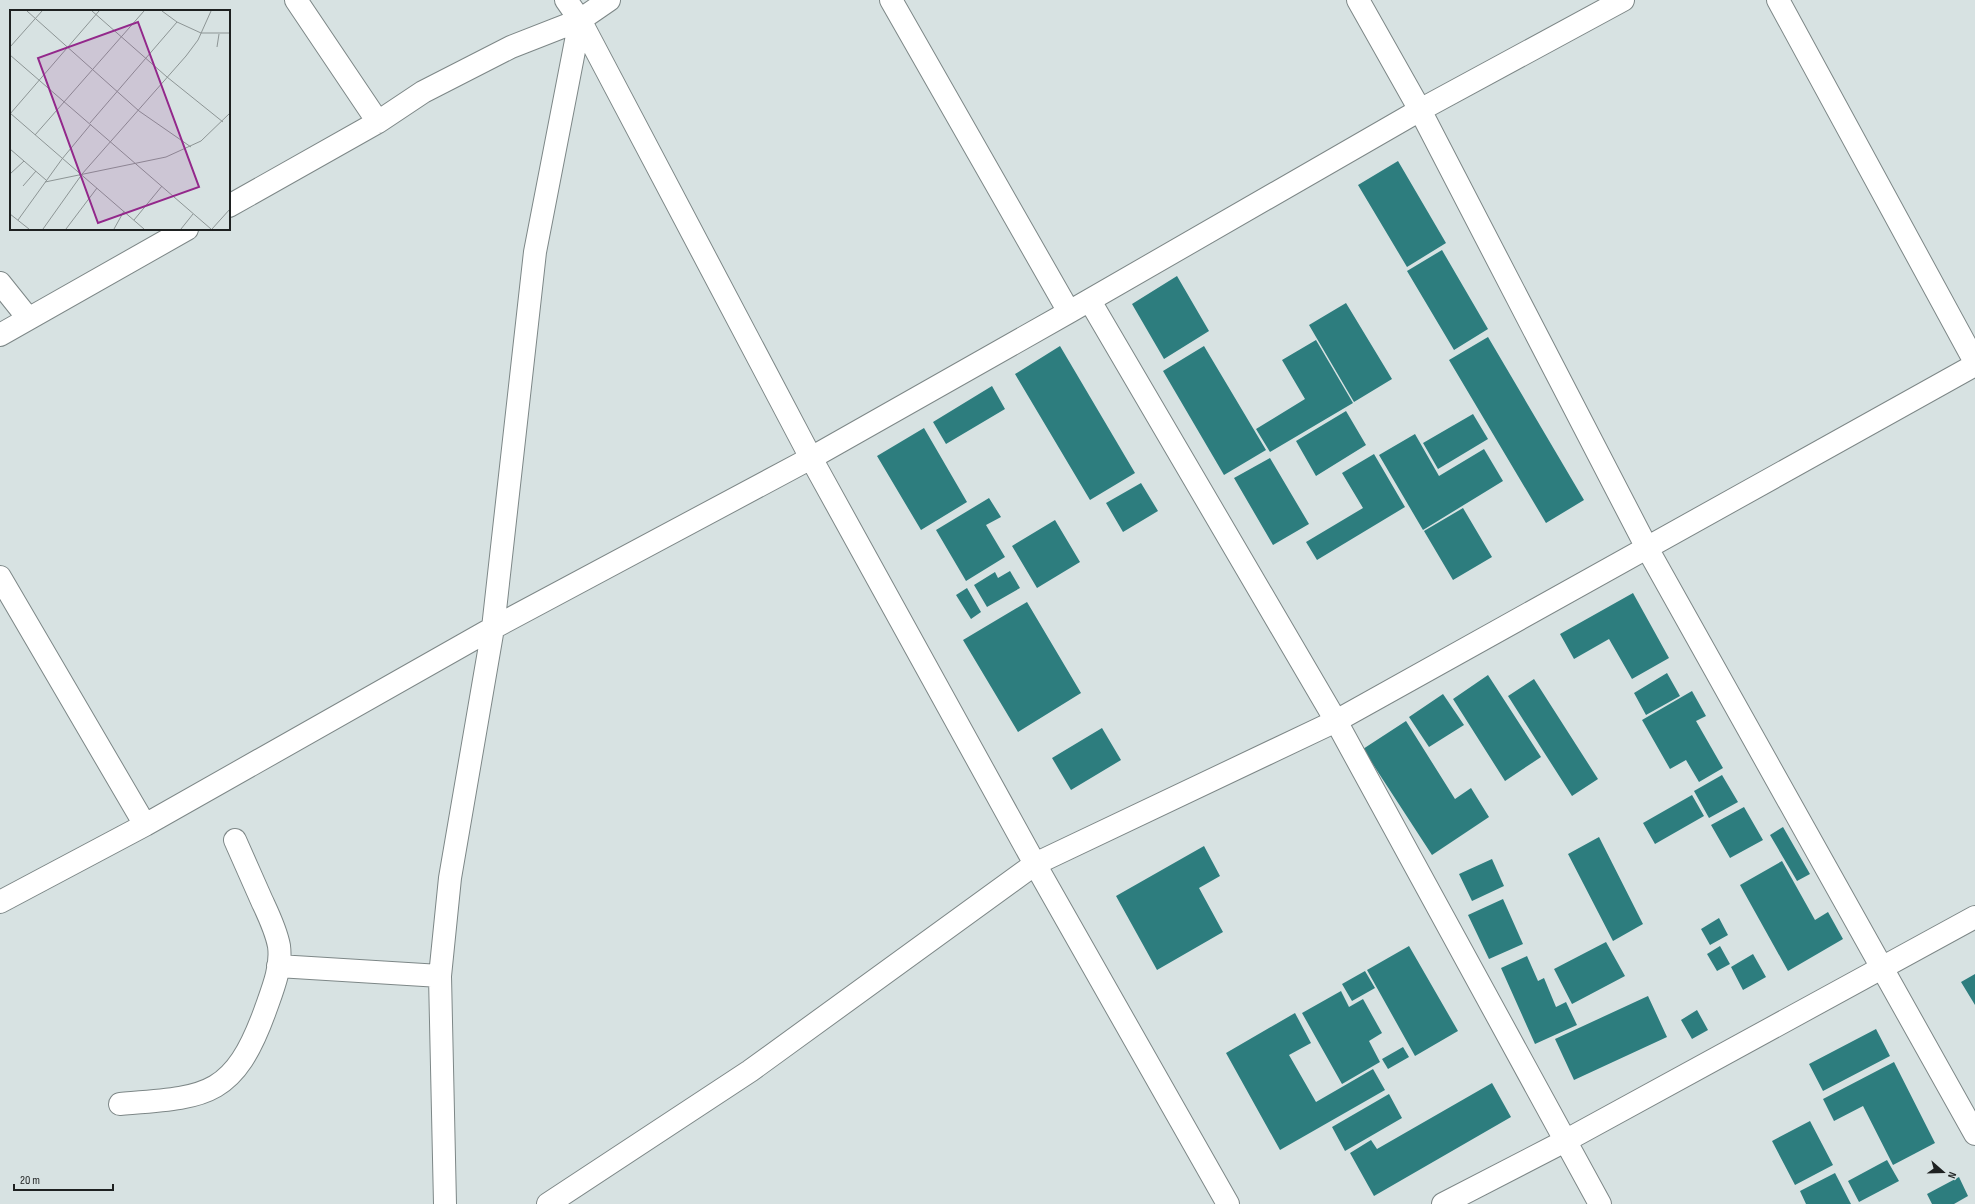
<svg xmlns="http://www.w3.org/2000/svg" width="1975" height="1204" font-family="'Sofia Sans Condensed',sans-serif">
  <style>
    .building { fill: #2d7d7e }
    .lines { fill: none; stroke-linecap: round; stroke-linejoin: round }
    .minor-casing { stroke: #7d8787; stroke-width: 24 }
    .minor { stroke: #fff; stroke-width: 22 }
    .inset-road { fill: none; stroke: #8d9595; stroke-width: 1 }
    .view { fill: #93288b; fill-opacity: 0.15; stroke: #93288b; stroke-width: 2 }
    .inset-edge { fill: none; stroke: #1e2121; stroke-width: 2 }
  </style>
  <rect width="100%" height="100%" fill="#d7e2e2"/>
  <path class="building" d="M1398,161l48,82 -39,24 -49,-82z
    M1442,250l46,79 -34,21 -47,-79z
    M1177,276l32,55 -45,28 -32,-55z
    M1346,303l46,76 -38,23 -45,-77z
    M1488,337l96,163 -38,23 -97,-163z
    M1316,340l37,63 -83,49 -14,-23 49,-30 -23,-39z
    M1060,346l75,127 -45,27 -75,-126z
    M1204,346l62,104 -42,25 -61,-104z
    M992,386l13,23 -59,35 -13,-22z
    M1346,411l20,34 -50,31 -20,-35z
    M1473,414l15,25 -50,30 -15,-26z
    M924,428l43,74 -46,28 -44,-74z
    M1415,434l24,42 45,-27 19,32 -80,49 -44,-75z
    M1374,454l31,53 -88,53 -11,-18 57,-34 -21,-35z
    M1270,458l39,66 -36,21 -39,-67z
    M1141,483l17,28 -35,21 -17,-29z
    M989,498l12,19 -15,8 19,32 -39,24 -30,-51z
    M1463,508l29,49 -39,23 -29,-49z
    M1055,520l25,42 -43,26 -25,-42z
    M1010,571l10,17 -33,19 -13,-22 21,-13 3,6z
    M967,588l14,24 -10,7 -15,-24z
    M1633,593l36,65 -37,21 -23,-40 -35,20 -14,-25z
    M1027,602l54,91 -63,39 -55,-92z
    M1667,673l13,23 -34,19 -12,-22z
    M1488,675l53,82 -36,24 -52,-82z
    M1534,679l64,100 -26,17 -64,-100z
    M1692,691l14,25 -10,5 27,47 -24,14 -13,-22 -16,9 -28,-49z
    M1443,694l21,31 -35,22 -20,-30z
    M1406,721l49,78 16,-11 18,29 -57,38 -69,-106z
    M1102,728l19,32 -50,30 -19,-32z
    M1722,775l16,27 -29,16 -15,-27z
    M1692,795l12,21 -49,28 -12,-21z
    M1744,807l19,33 -33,18 -19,-33z
    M1783,827l27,47 -13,7 -27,-46z
    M1599,837l44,87 -30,17 -45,-87z
    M1204,846l16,30 -21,12 24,44 -66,38 -41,-74z
    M1492,859l12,27 -32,15 -13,-27z
    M1782,861l33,59 13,-8 15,27 -55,32 -48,-86z
    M1503,899l20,45 -34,15 -21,-44z
    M1719,918l9,17 -18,10 -9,-16z
    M1606,942l19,34 -53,28 -18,-35z
    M1409,946l49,85 -43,25 -48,-86z
    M1720,946l10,18 -13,7 -10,-17z
    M1753,954l13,23 -23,13 -12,-23z
    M1527,956l11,25 6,-3 12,29 10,-5 11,23 -42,19 -34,-76z
    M1365,971l10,17 -23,13 -10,-17z
    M1975,974v31l-14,-23z
    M1341,991l8,16 14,-8 19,34 -13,8 11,21 -38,22 -40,-71z
    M1648,996l19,41 -93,43 -19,-41z
    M1697,1010l11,20 -16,9 -11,-19z
    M1295,1013l16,30 -22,12 27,47 57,-33 12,21 -105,60 -54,-97z
    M1876,1029l14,27 -67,35 -14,-27z
    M1403,1047l6,10 -21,12 -6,-10z
    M1894,1062l41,81 -42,22 -30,-59 -29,15 -11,-22z
    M1492,1083l19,34 -137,79 -24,-43 21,-13 6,9z
    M1389,1094l13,24 -57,33 -13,-24z
    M1810,1121l23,44 -38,20 -23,-44z
    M1887,1160l12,21 -40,21 -11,-21z
    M1835,1173l16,31h-45l-6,-13z
    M1959,1177l9,19 -14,8h-22l-5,-10z"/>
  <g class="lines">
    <defs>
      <path id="minor" d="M296,0l82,122
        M891,0l178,312
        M1358,0l62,110 227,438 328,586
        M1778,0l197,362
        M580,20l231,438 224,406 193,340
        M229,206l149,-84 45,-30 88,-45 69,-27 29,-20
        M0,283l28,35
        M1090,301l246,420 264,483
        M0,335l187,-106
        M0,577l145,248
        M0,902l145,-77 348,-197 318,-170 258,-146 351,-202 203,-110
        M278,966l162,10
        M120,1104c85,-7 113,-5 145,-93 7,-20 17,-43 14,-65 -3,-16 -10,-30 -17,-45 -9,-20 -18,-41 -27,-61
        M445,1204l-5,-228 10,-98 43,-250 42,-376 45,-232 -14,-20
        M548,1204l202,-133 285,-207 301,-143 639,-356
        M1443,1204l122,-63 410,-224"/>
    </defs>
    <use href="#minor" class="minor-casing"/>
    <use href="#minor" class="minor"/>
  </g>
  <g transform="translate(10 10)">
    <rect width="220" height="220" fill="#d7e2e2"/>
    <path class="inset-road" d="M17,1l112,100 52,36M82,1l75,66 56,45M152,1l15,11 24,11h29M0,37l32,-36M207,37l2,-13M0,45l201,174M0,103l134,116M0,104l89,-103M80,113l87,-101M25,125l109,-124M0,139l36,31M0,164l14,-13M72,164l104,-118 12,-16 13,-29M35,172l121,-25 35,-16 29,-28M13,176l13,-15M0,204l19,15M8,210l44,-61 29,-35M124,210l28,-34M33,219l37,-52M56,219l31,-41M104,219l10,-18M171,219l12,-15M202,219l18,-20"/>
    <path class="view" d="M128,12l61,165 -101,36 -60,-165z"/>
    <rect width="220" height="220" class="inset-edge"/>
  </g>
  <g transform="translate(1943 1172) rotate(110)" stroke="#d7e2e2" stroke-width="3" paint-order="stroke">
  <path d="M0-3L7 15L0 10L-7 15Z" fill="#1e2121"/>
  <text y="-6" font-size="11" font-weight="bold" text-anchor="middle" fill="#1e2121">N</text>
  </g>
  <path d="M14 1184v6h99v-6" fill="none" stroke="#1e2121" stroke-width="2"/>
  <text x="20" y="1184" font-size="12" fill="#1e2121" stroke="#d7e2e2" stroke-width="3" paint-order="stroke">20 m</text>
</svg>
